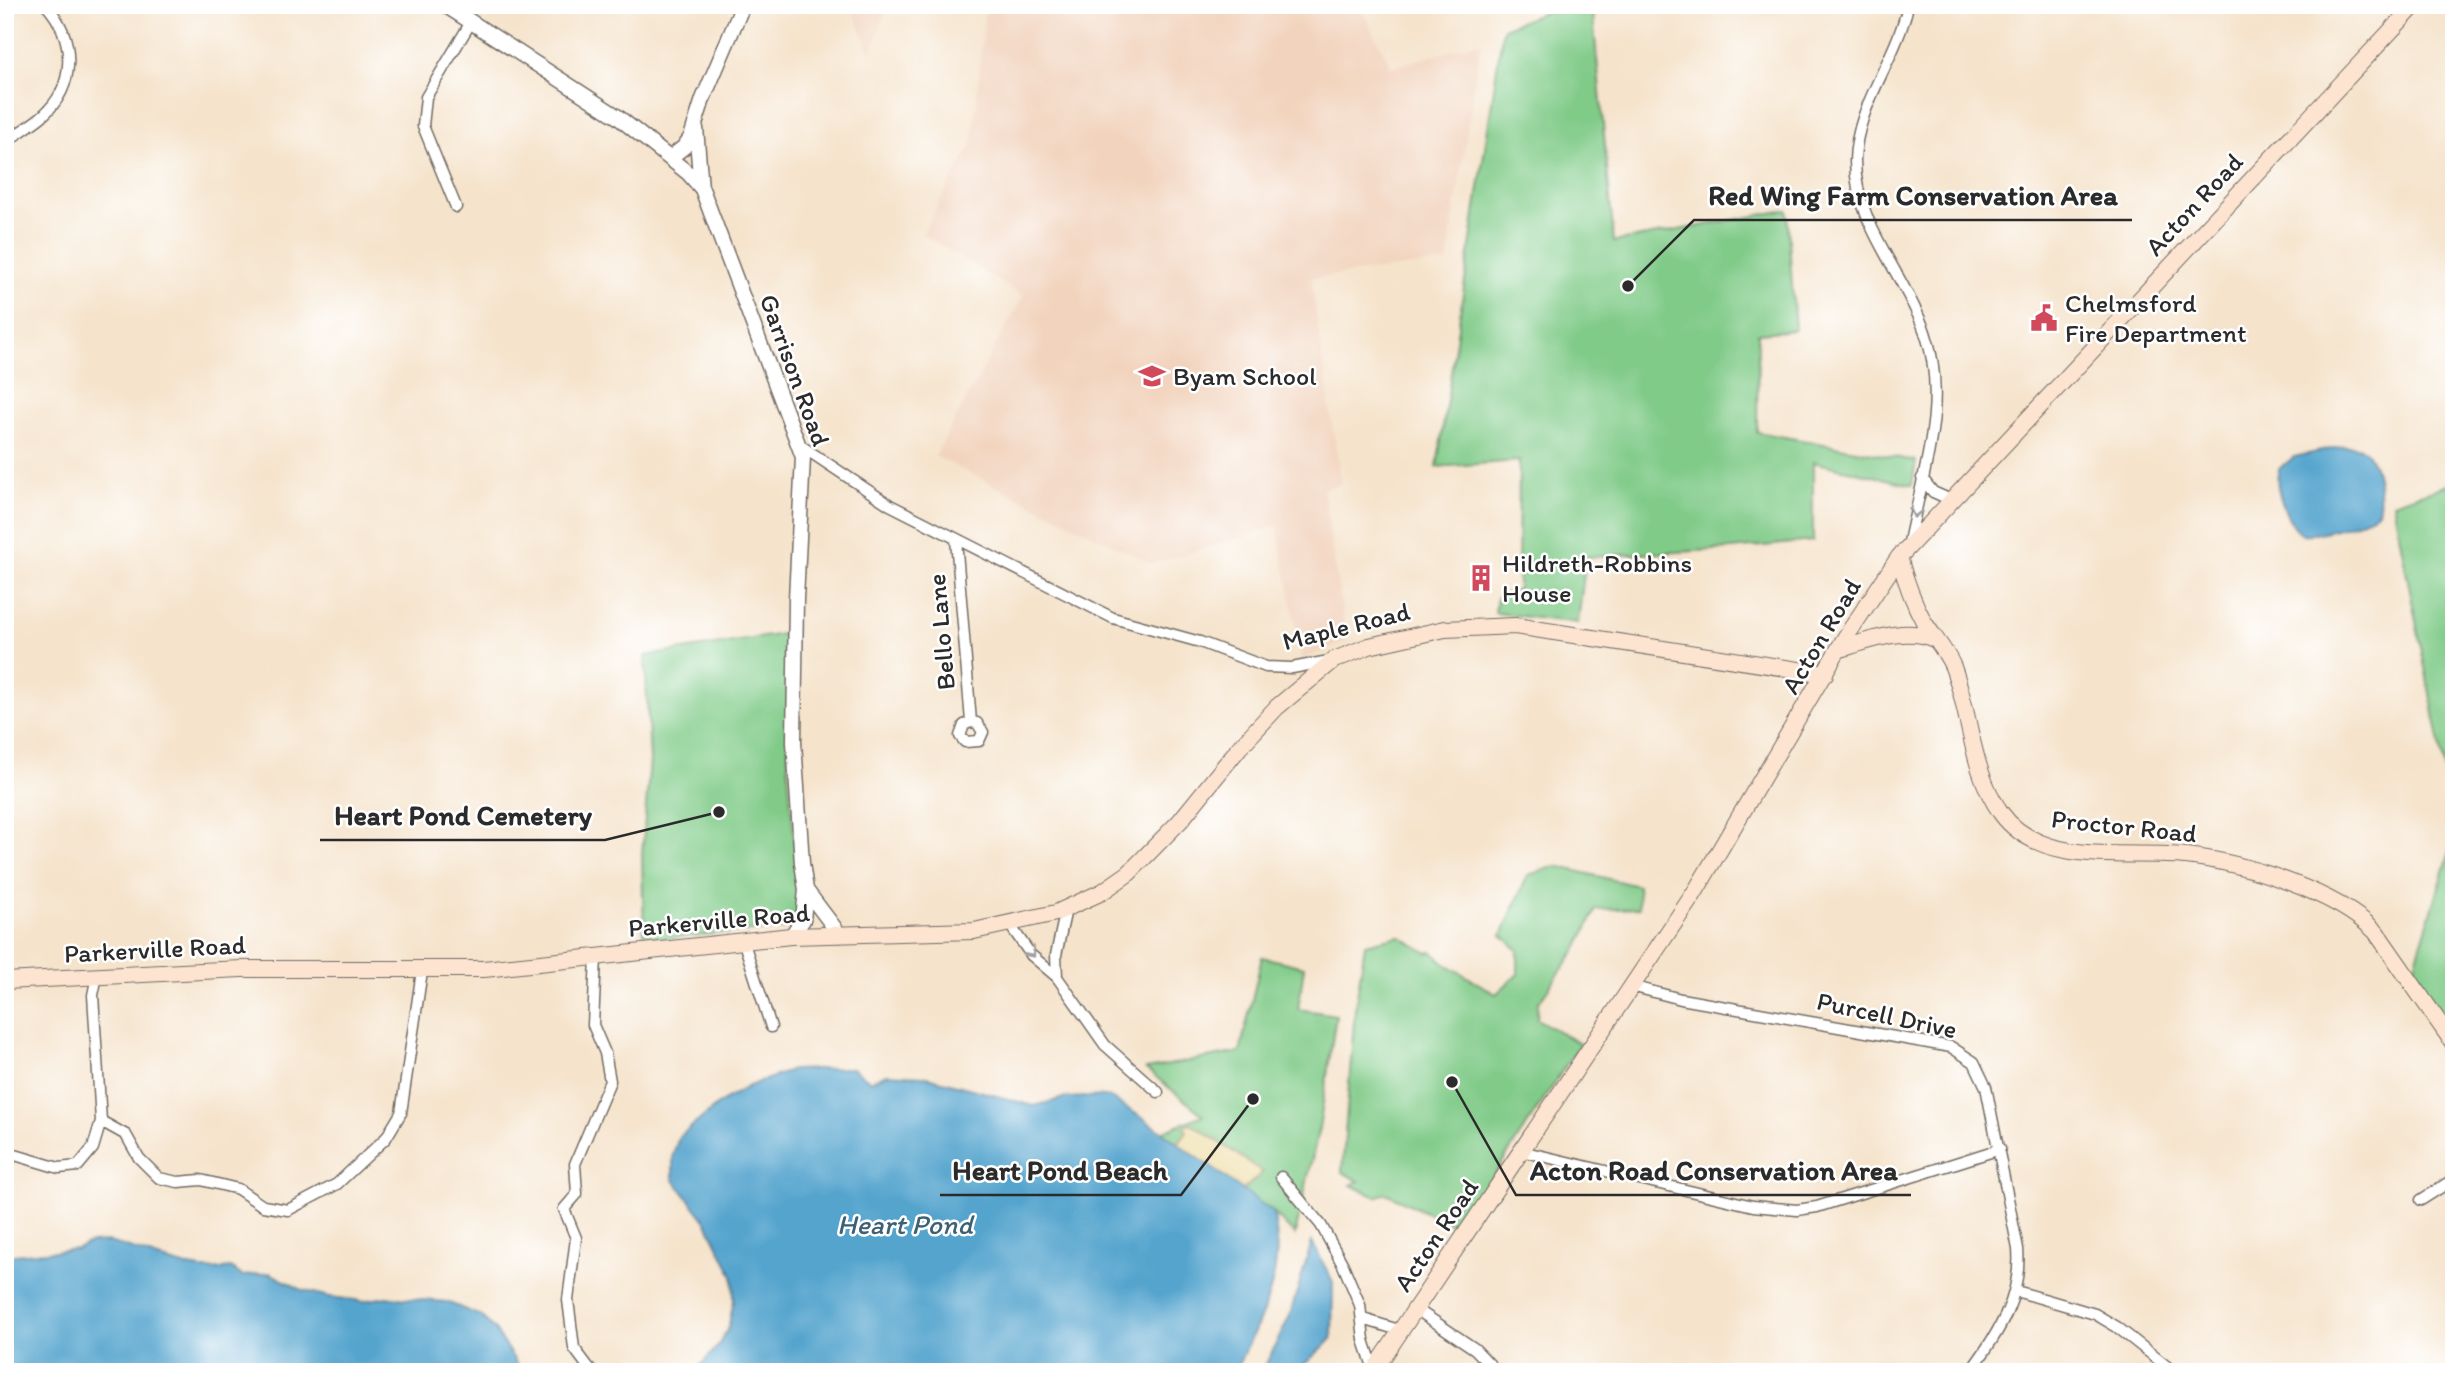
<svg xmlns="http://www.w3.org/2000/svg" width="2459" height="1377" font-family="Itim,sans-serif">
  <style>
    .built { fill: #f2d4be }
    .green { fill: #80cb88; stroke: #567b5a; stroke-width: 2 }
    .sand { fill: #eeda9e; stroke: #8c8264; stroke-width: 2 }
    .water { fill: #54a4ce; stroke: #40687c; stroke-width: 2 }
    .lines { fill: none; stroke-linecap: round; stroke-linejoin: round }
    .minor-casing { stroke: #726b63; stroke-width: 13 }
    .tertiary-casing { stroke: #726b63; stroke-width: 17 }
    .secondary-casing { stroke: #726b63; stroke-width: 18 }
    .minor { stroke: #fff; stroke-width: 10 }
    .tertiary { stroke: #fff; stroke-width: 14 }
    .secondary { stroke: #fde4d1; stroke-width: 16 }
    .oneway { stroke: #a0a0a0 }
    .labels { text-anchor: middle; stroke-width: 5; stroke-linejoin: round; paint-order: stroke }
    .street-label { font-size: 26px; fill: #2b2b2b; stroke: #fff }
    .poi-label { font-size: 26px; fill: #2b2b2b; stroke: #fff; text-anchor: start }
    .water-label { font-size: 28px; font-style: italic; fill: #3d6174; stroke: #fff }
    .leader { fill: none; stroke: #2b2b2b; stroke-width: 2.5 }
    .callout-dot { fill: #2b2b2b; stroke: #fff; stroke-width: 2.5 }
    .callout-label { font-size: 28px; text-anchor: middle; font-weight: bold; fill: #2b2b2b; stroke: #fff; stroke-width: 5; stroke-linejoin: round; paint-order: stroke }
  </style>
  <rect width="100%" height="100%" fill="#fff"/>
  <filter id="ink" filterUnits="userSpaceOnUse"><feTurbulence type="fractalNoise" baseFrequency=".0143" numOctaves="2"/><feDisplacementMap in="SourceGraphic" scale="14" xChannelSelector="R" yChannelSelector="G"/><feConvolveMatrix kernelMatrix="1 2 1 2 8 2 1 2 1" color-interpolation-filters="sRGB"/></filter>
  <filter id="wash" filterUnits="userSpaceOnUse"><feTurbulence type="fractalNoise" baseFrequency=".00686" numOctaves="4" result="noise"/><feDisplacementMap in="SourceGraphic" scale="28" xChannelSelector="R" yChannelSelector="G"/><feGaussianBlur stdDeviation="1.57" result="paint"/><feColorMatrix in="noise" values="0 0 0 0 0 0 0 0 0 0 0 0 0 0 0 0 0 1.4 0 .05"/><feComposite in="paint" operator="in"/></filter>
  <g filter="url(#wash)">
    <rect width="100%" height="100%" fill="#f5e3cb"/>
    <path class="built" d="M850,5h38l-17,48z
      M985,5h374l33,62 89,-25 -34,220 -136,16 30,206 -18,5 24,153 -45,17 -25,-133 -125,38 -217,-108 88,-160 -101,-62 51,-92z"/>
    <path class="green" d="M1564,5h28l22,237 173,-32 8,120 -37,3 -1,99 159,29 -4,24 -99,-23v79l-81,8 -146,8 -8,66 -83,-10 2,-16 21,-8 1,-128 -82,6 66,-439z
      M2454,483v334l-61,-314z
      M789,633l-1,136 11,126 -2,22 -8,11 -145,12 -2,-86 8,-94 -5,-104z
      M2454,839v194l-41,-62z
      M1556,866l82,20 1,22 -43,2 -18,37 -40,56 -1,16 43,25 -121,184 -73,-35 -10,4 -25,-12 8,-4 -17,-9 13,-163 10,-65 34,-8 29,17 4,-2 9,10 55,33 22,-20v-24l-16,-15 26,-60z
      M1262,957l42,10 -6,42 38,6 -16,108 -25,112 -22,-23 -112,-80 42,-17 -57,-46 94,-17z"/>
    <path class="sand" d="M1191,1123l72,49 -20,18 -66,-45 10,-14 -3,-4z"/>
    <path class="water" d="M2345,446c7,0 16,0 21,6 11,12 16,45 12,59 -10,11 -60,25 -76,23 -15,-10 -29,-48 -23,-65l15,-12z
      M852,1068l18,13 17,-7 37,2 110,30 31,-8 42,-2 36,22 130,94c14,58 -12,110 -39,160h-539l23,-26 10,-17 6,-29 -1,-24 -26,-53 -34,-44v-24l6,-18 41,-34 29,-17 43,-16z
      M108,1242c40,9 79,34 122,26l13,8 27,-3 32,17 28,7 33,4 23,-4 61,5 34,14 14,14 27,42h-517v-116l72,-7 13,-6z
      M1312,1242l21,40 -1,57 -36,33h-34l27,-54z"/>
  </g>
  <g filter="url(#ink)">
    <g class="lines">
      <defs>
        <path id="minor" d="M5,143c12,-10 25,-17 36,-26 36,-30 35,-79 5,-112
          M456,207l-33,-81 3,-29 45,-75
          M801,446l89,59 223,113 87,24 66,25 26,1 37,-7
          M1922,478l11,14 18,8
          M956,539l15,183 -7,3 -4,11 5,6 14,-1 4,-9 -6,-9 -6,-1
          M1908,547c13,-69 42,-144 17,-215 -20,-57 -70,-108 -70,-171 1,-56 42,-102 53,-156
          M1010,925l21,30 26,22 48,68 53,47
          M743,940l28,87
          M1057,977l-1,-22 10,-46
          M1631,986l50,13 270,48 23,15 12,25 32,162c4,48 -20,85 -48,123
          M101,1121l25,14 13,23 20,20 19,4 23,-2 37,9 25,17 25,4 49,-26 49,-46 15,-25 21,-142
          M1521,1151l232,55 44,4 20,-3 183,-58
          M5,1152l54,16 19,-2 15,-18 8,-27 -8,-126 4,-19
          M1281,1177l40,48 22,40 17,40 4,35 10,30
          M2421,1200l33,-21
          M2016,1291l79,23 22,13 57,45
          M1416,1309l59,40 22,23
          M1363,1319l39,12
          M592,1372l-18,-24 -6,-48 8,-62 -12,-29 13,-15 -2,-30 35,-83 -5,-28 -12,-28 3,-68"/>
        <path id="tertiary" d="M445,5l173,112 70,56 14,16 101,268 -7,142 -2,143 8,121 4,27 34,45
          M696,128l5,60
          M670,158l14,-11 7,-10 12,-38 40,-94
          M791,936l12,-16 3,-30"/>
        <path id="secondary" d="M1899,557c6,22 14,45 25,65 9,15 22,28 29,45 18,47 17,102 48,146 39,55 127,37 185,43 56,6 151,36 190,76l78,112
          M1838,650c30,-9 69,-25 98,-10
          M5,981l236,-12h243l307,-33 183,-5 82,-18 46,-21 27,-19 51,-52 59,-73 38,-41 57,-47 35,-14 76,-17 70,-3 310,48
          M1373,1372l322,-480 150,-254 54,-81 516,-552"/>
      </defs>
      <use href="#minor" class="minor-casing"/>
      <use href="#tertiary" class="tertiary-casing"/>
      <use href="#secondary" class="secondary-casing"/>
      <use href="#minor" class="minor"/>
      <use href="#tertiary" class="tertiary"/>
      <use href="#secondary" class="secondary"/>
    </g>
    <defs><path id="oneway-chevron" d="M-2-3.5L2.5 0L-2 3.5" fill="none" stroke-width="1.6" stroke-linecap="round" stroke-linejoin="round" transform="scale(1.75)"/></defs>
    <g class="oneway">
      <use href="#oneway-chevron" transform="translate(1915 513) rotate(103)"/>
      <use href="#oneway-chevron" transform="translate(1031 953) rotate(49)"/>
    </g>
  </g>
  <defs>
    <symbol id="civic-bare" viewBox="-9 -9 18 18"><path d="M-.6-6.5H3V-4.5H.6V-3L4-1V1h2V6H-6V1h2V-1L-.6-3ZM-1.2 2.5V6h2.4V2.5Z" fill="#d1495b" stroke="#fff" stroke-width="2.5" paint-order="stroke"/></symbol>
    <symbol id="school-bare" viewBox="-9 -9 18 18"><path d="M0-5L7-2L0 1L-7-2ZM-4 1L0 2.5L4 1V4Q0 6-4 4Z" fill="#d1495b" stroke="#fff" stroke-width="2.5" paint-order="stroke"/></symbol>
    <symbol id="building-bare" viewBox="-9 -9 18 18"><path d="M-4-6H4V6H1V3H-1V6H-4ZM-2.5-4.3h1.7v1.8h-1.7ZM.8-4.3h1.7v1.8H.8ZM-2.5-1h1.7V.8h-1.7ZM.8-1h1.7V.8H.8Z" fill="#d1495b" stroke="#fff" stroke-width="2.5" paint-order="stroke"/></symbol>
  </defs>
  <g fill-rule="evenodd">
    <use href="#civic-bare" x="2025" y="299" width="38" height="38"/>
    <use href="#school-bare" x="1133" y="357" width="38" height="38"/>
    <use href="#building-bare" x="1462" y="559" width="38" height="38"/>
  </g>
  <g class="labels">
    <g class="street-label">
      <text transform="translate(2194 204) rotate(-47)" y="9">Acton Road</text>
      <text transform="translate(795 370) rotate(70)" y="9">Garrison Road</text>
      <text transform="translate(1346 626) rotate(-14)" y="9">Maple Road</text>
      <text transform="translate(941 632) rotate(-95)" y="9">Bello Lane</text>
      <text transform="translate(1821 636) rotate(-59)" y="9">Acton Road</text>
      <text transform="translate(2124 826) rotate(6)" y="9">Proctor Road</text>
      <text transform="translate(719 920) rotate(-5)" y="9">Parkerville Road</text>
      <text transform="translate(155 949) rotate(-3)" y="9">Parkerville Road</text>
      <text transform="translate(1887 1015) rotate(12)" y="9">Purcell Drive</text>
      <text transform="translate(1436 1235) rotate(-56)" y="9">Acton Road</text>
    </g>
    <g class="poi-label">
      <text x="2065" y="312">Chelmsford<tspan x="2065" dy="30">Fire Department</tspan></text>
      <text x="1173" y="385">Byam School</text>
      <text x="1502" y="572">Hildreth-Robbins<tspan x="1502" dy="30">House</tspan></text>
    </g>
    <g class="water-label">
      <text x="905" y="1234">Heart Pond</text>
    </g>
  </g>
  <path class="leader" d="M1628 286L1694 220H2132M719 812L605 840H320M1253 1099L1181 1195H940M1452 1082L1516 1195H1911"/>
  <g class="callout-dot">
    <circle cx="1628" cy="286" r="7"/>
    <circle cx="719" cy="812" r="7"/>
    <circle cx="1253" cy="1099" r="7"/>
    <circle cx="1452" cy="1082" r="7"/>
  </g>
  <g class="callout-label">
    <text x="1913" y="205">Red Wing Farm Conservation Area</text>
    <text x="463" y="825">Heart Pond Cemetery</text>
    <text x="1060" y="1180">Heart Pond Beach</text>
    <text x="1714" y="1180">Acton Road Conservation Area</text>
  </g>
  <rect width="2459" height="1377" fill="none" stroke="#fff" stroke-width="28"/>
</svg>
